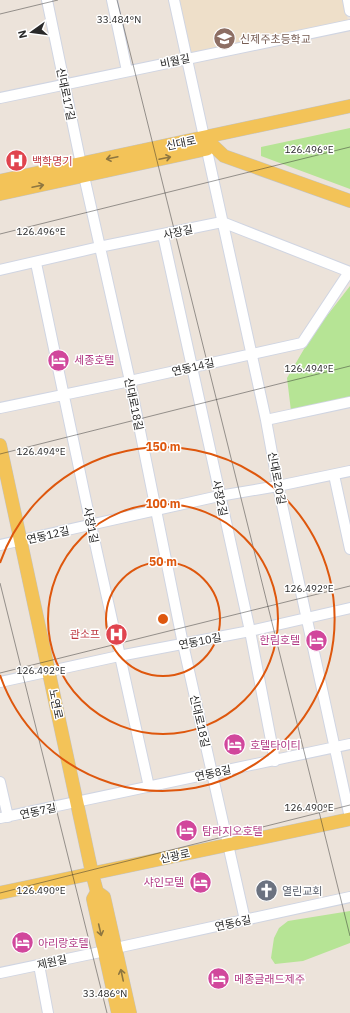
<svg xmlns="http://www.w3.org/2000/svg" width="350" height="1013" font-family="'IBM Plex Sans','Noto Sans KR',sans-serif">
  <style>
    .education { fill: #eedfc9 }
    .green { fill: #b6e495 }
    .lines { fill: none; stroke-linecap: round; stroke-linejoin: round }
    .minor-casing { stroke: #d0d5e2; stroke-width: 12 }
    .major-casing { stroke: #c3c3c3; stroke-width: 14 }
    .minor { stroke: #fff; stroke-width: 10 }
    .major { stroke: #f3c358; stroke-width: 13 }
    .oneway { stroke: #8e7640 }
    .ticks { fill: none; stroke: #292929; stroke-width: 1; stroke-opacity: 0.45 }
    .ring { fill: none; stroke: #de570d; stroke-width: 2 }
    .labels { text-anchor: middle; stroke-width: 3; stroke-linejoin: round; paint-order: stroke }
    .education-label { font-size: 11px; fill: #785e54; stroke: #fff; text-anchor: start }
    .street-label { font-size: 11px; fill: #292929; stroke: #fff }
    .health-label { font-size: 11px; fill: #be3a42; stroke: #fff; text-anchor: start }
    .hotel-label { font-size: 11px; fill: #b23c85; stroke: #fff; text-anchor: start }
    .worship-label { font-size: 11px; fill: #5b616d; stroke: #fff; text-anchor: start }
    .ticks-label { font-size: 10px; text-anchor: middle; fill: #292929; stroke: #fff; stroke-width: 3; stroke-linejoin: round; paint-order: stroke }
    .centre { fill: #de570d; stroke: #fff; stroke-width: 2 }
    .ring-label { font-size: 12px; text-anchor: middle; font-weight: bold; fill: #de570d; stroke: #fff; stroke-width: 3; stroke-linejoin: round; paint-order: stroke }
  </style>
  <rect width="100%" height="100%" fill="#ece3da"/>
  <path class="education" d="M179,0h164l6,25 -2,-3 -156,31z"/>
  <path class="green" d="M350,128v61l-89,-33v-9z
    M350,286v112l-59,13 -4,-33 20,-34 12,-18z
    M350,911v32l-47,18 -28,3 -4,-6 3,-20 5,-10 9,-7z"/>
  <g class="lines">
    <defs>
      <path id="minor" d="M47,0l34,164
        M112,0l15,71
        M174,0l92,420 12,66 72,332
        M348,0l2,11
        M0,98l350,-73
        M84,176l46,205 53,263 62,276
        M163,235l87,396 25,130
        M36,263l55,262 58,262
        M0,270l99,-23 123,-25 128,50
        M0,408l130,-27 172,-38 47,-71
        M266,420l84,-18
        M334,475l16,74
        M0,545l219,-49 59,-10 72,-15
        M0,682l119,-26 131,-25 100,-23
        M0,782l8,35
        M0,818l350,-74
        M116,948l234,-51
        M39,965l9,48
        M0,973l105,-22"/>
      <path id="major" d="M205,138l19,18 126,45
        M0,181l350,-75
        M0,194l207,-45
        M0,445l92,428 5,19 7,5 26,116
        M97,892l-4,7 25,114
        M0,893l350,-74"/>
    </defs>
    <use href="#minor" class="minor-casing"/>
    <use href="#major" class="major-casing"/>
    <use href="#minor" class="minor"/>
    <use href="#major" class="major"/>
  </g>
  <defs><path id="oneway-shaft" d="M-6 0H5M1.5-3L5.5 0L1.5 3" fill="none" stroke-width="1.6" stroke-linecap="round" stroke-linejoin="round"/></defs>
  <g class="oneway">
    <use href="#oneway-shaft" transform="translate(112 158) rotate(168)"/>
    <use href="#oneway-shaft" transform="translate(165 158) rotate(-12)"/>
    <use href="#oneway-shaft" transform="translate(38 186) rotate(-12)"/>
    <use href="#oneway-shaft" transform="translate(100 930) rotate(77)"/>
    <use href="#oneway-shaft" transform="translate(122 975) rotate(-102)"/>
  </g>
  <path class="ticks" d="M117,0l233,936M0,14l58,-14M0,234l350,-87M0,454l350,-88M0,583l107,430M0,673l350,-87M0,893l350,-88"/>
  <g class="ring">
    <circle cx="163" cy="619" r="57"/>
    <circle cx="163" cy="619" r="115"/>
    <path d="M0 563A172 172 0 1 1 0 675"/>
  </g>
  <defs>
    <symbol id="school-disc" viewBox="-11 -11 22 22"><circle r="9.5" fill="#8d6e63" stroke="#fff"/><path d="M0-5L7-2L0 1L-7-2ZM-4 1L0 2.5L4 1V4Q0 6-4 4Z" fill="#fff"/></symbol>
    <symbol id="hospital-disc" viewBox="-11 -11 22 22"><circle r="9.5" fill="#e0444e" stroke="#fff"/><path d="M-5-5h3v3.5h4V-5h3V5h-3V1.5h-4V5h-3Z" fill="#fff"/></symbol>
    <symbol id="hotel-disc" viewBox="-11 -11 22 22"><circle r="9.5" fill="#d1479c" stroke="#fff"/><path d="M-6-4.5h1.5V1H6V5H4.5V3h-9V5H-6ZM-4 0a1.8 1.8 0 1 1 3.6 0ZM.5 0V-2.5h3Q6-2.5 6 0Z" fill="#fff"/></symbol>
    <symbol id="church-disc" viewBox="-11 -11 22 22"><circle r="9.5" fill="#6b7280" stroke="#fff"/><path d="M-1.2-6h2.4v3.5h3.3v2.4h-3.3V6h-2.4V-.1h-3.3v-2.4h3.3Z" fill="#fff"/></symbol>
  </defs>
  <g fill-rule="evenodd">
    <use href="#school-disc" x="212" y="26" width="25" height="25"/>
    <use href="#hospital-disc" x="4" y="148" width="25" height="25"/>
    <use href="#hotel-disc" x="46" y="348" width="25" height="25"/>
    <use href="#hospital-disc" x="104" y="622" width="25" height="25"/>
    <use href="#hotel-disc" x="304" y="628" width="25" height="25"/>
    <use href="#hotel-disc" x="222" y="732" width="25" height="25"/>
    <use href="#hotel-disc" x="174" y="818" width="25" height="25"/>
    <use href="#hotel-disc" x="188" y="870" width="25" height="25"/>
    <use href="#church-disc" x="254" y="878" width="25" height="25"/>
    <use href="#hotel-disc" x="10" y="930" width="25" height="25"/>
    <use href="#hotel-disc" x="206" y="966" width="25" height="25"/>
  </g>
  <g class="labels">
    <g class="education-label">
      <text x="240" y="43">신제주초등학교</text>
    </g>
    <g class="street-label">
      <text transform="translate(175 61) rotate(-12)" y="4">비월길</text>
      <text transform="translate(66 94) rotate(78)" y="4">신대로17길</text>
      <text transform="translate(181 143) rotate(-12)" y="4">신대로</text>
      <text transform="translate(178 232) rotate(-12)" y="4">사장길</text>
      <text transform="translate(193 367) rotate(-13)" y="4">연동14길</text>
      <text transform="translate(134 404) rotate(78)" y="4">신대로18길</text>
      <text transform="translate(277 478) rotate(79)" y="4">신대로20길</text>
      <text transform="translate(220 498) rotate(78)" y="4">사장2길</text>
      <text transform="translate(91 525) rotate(78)" y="4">사장1길</text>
      <text transform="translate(48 535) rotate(-13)" y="4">연동12길</text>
      <text transform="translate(200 641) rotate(-11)" y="4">연동10길</text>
      <text transform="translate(56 704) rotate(78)" y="4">노연로</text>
      <text transform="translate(200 721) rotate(77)" y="4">신대로18길</text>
      <text transform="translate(213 773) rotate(-12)" y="4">연동8길</text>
      <text transform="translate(38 811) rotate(-12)" y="4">연동7길</text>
      <text transform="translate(175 856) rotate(-12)" y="4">신광로</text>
      <text transform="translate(233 923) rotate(-12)" y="4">연동6길</text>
      <text transform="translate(52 962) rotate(-12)" y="4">제원길</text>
    </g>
    <g class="health-label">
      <text x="32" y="165">백학명기</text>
      <text x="100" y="638" text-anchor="end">관소프</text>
    </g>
    <g class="hotel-label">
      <text x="74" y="364">세종호텔</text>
      <text x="300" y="644" text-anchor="end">한림호텔</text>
      <text x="250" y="749">호텔타이티</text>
      <text x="202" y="835">탐라지오호텔</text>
      <text x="184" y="886" text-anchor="end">샤인모텔</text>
      <text x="38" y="947">아리랑호텔</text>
      <text x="234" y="983">메종글래드제주</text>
    </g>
    <g class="worship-label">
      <text x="282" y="895">열린교회</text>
    </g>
  </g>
  <g class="ticks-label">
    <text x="119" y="23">33.484°N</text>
    <text x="309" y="153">126.496°E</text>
    <text x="41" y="235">126.496°E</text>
    <text x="309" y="372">126.494°E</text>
    <text x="41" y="455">126.494°E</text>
    <text x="309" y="592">126.492°E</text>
    <text x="41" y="674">126.492°E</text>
    <text x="309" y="811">126.490°E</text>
    <text x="41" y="894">126.490°E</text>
    <text x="105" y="997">33.486°N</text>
  </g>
  <circle cx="163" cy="619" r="6" class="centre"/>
  <g class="ring-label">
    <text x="163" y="451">150 m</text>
    <text x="163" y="508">100 m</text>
    <text x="163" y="566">50 m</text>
  </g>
  <g transform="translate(32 32) rotate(256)" stroke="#ffffff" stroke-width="3" paint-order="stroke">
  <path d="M0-3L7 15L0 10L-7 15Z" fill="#292929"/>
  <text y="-6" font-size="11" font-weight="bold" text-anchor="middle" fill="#292929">N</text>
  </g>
</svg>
